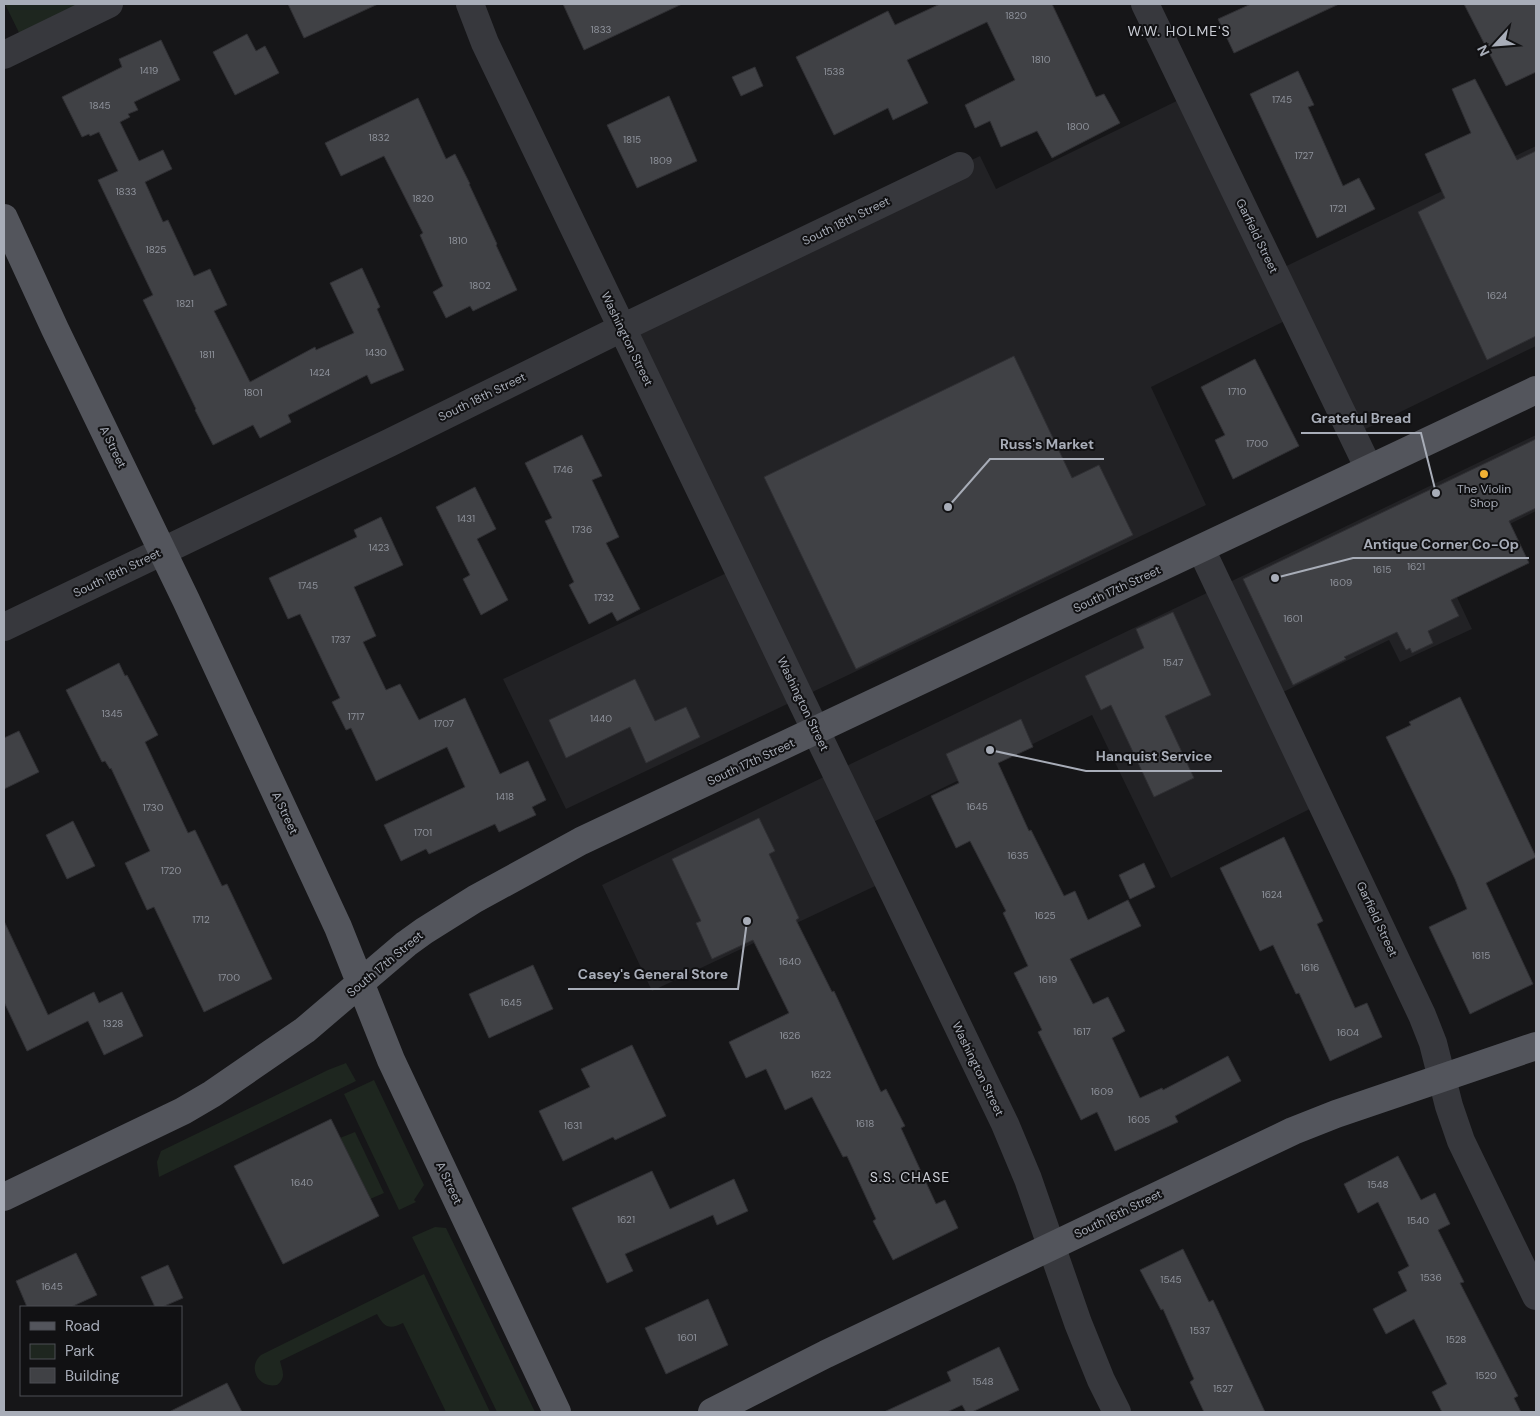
<svg xmlns="http://www.w3.org/2000/svg" width="1540" height="1416" font-family="'DM Sans',sans-serif">
  <style>
    .built { fill: #222225 }
    .green { fill: #1e261f }
    .building { fill: #404145; stroke: #303034 }
    .lines { fill: none; stroke-linecap: round; stroke-linejoin: round }
    .minor { stroke: #37383d; stroke-width: 28 }
    .major { stroke: #53555c; stroke-width: 28 }
    .poi-dot { fill: #f2b134; stroke: #111113; stroke-width: 2 }
    .labels { text-anchor: middle; stroke-width: 4; stroke-linejoin: round; paint-order: stroke }
    .number-label { font-size: 10px; fill: #8e929b }
    .street-label { font-size: 12px; fill: #a8adb8; stroke: #111113 }
    .poi-label { font-size: 12px; fill: #a8adb8; stroke: #111113 }
    .neighbourhood-label { font-size: 14px; letter-spacing: 1px; fill: #c9ccd4; stroke: #111113 }
    .leader { fill: none; stroke: #a8adb8; stroke-width: 2 }
    .callout-dot { fill: #a8adb8; stroke: #111113; stroke-width: 2 }
    .callout-label { font-size: 14px; text-anchor: middle; font-weight: bold; fill: #a8adb8; stroke: #111113; stroke-width: 4; stroke-linejoin: round; paint-order: stroke }
  </style>
  <rect width="100%" height="100%" fill="#161618"/>
  <path class="built" d="M1189,95l85,177 262,-126v200l-183,89 -58,-119 -144,71 55,118 -640,304 -63,-130 234,-111 -115,-240 358,-172 16,33z
    M1536,435v76l-97,48 33,70 -72,33 -11,-22 -118,58 51,105 -151,75 -79,-163 -229,112 25,53 -236,111 -50,-106 234,-114z"/>
  <path class="green" d="M5,4h104l-84,41z
    M346,1063l10,18 -197,96 -2,-15 4,-11 167,-81z
    M374,1080l50,105 -10,15 2,2 -17,8 -55,-116z
    M355,1132l29,61 -14,6 -30,-61z
    M435,1227l11,1 89,184h-38l-85,-175z
    M424,1274l66,138h-44l-43,-89c-14,7 -19,4 -26,-9l-97,47c2,10 7,16 -3,24 -19,4 -30,-18 -16,-30z"/>
  <path class="building" d="M288,4h90l-74,34z
    M563,4h119l-98,46z
    M940,4h112l44,93 8,-3 16,29 -68,35 -15,-27 -36,16 -11,-26 -15,7 -10,-23 50,-25 -28,-58 -80,38 21,43 -35,17 -5,-12 -54,27 -38,-78 92,-46 7,14z
    M1251,4h88l-105,49 -16,-34z
    M1464,4h72v68l-30,14z
    M247,34l9,17 9,-5 14,27 -44,22 -22,-43z
    M161,40l19,40 -46,22 4,8 -10,4 2,3 -10,5 19,39 24,-11 9,19 -27,13 18,40 5,-2 26,56 16,-7 17,36 -13,6 36,71 65,-35 1,3 38,-17 -24,-50 32,-15 18,39 -3,2 27,61 -33,14 -4,-9 -79,40 3,7 -31,16 -7,-13 -40,20 -18,-35 1,-1 -53,-109 10,-5 -55,-115 20,-9 -19,-39 -9,4 -1,-2 -7,3 -20,-40 60,-30 -3,-8z
    M755,67l8,19 -22,10 -9,-19z
    M1298,71l16,34 -6,2 35,79 16,-8 16,31 -58,29 -67,-144z
    M1475,79l42,81 19,-9v185l-49,24 -69,-148 27,-14 -20,-44 46,-21 -19,-44z
    M669,96l28,65 -60,27 -30,-63z
    M418,98l28,61 9,-5 15,30h-1l28,60 -1,1 21,45 -44,21 -3,-5 -24,12 -13,-26 10,-6 -23,-51 3,-2 -39,-77 -43,20 -16,-33z
    M1014,356l58,122 27,-13 34,70 -277,134 -92,-192z
    M1255,359l44,87 -66,33 -18,-39 10,-5 -24,-48z
    M582,435l20,41 -10,4 27,57 -13,6 34,66 -23,12 -5,-9 -23,12 -20,-39 5,-3 -29,-61 7,-3 -27,-55z
    M1536,439v69l-27,13 20,42 -78,37 8,16 -31,15 5,12 -21,10 -2,-5 -4,2 -9,-18 -53,25 2,2 -53,26 -50,-106z
    M475,487l21,42 -19,10 31,61 -27,15 -18,-36 7,-4 -34,-68z
    M381,517l22,48 -49,22 22,49 -13,6 23,48 14,-6 19,36 46,-22 35,76 28,-13 18,39 -14,7 4,8 -37,17 -4,-8 -66,30 -3,-5 -25,12 -17,-36 81,-38 -18,-40 -71,34 -25,-53 -5,2 -14,-28 8,-4 -40,-84 -12,5 -19,-41 88,-41 -3,-7z
    M1173,612l38,83 -46,21 29,62 -40,19 -43,-92 -10,5 -16,-34 59,-28 -8,-19z
    M119,663l6,13 2,-1 31,60 -13,7 43,91 7,-3 27,56 5,-2 45,95 -68,33 -50,-105 -7,3 -22,-47 25,-12 -39,-83 -1,1 -5,-8 -3,1 -36,-72z
    M635,679l20,42 31,-14 14,30 -54,26 -16,-36 -64,31 -17,-38z
    M1460,697l76,160 -50,26 47,101 -63,30 -41,-87 38,-18 -12,-30 -69,-142 25,-12 -2,-3z
    M1021,719l12,28 -35,16 31,68 2,-1 33,66 11,-5 13,29 40,-20 13,26 -71,33 23,45 15,-7 17,34 -13,7 28,60 22,-10 1,2 65,-34 13,25 -66,35 3,6 -63,29 -18,-39 -16,8 -43,-88 4,-2 -28,-57 14,-7 -25,-53 3,-2 -36,-70 -14,7 -25,-52 28,-13 -13,-29z
    M19,731l20,41 -35,17v-51z
    M759,818l16,33 -6,3 30,64 -3,2 36,72 2,-1 47,101 5,-3 19,37 -4,2 35,76 9,-4 13,28 -65,32 -20,-39 3,-2 -29,-63 -4,1 -31,-60 -27,13 -19,-41 -20,9 -17,-36 60,-29 -36,-73 -41,19 -16,-36 5,-2 -29,-62z
    M73,821l22,45 -28,13 -21,-44z
    M1284,837l39,84 -6,3 38,84 12,-5 15,34 -52,24 -31,-68 -3,1 -23,-49 -13,6 -40,-83z
    M1144,863l11,24 -25,12 -11,-24z
    M4,921l44,94 46,-23 5,11 23,-11 21,44 -39,19 -16,-34 -61,30 -23,-49z
    M533,965l20,44 -64,29 -20,-44z
    M632,1045l34,71 -51,24 -2,-3 -50,24 -24,-50 51,-24 -9,-18z
    M331,1119l48,97 -96,48 -49,-98z
    M1398,1156l23,44 14,-7 15,31 -12,6 26,52 -4,1 58,113 -4,2 7,14h-79l-10,-20 15,-8 -33,-65 -28,15 -13,-25 34,-18 -9,-19 11,-6 -31,-64 -20,11 -14,-29z
    M652,1171l18,38 64,-30 14,32 -31,14 -4,-10 -88,39 8,17 -26,12 -35,-75z
    M1183,1249l26,53 4,-2 52,112h-61l-14,-30 4,-3 -31,-70 -2,1 -21,-40z
    M76,1253l21,42 -26,12h-44l-11,-26z
    M168,1265l15,33 -21,9h-7l-14,-30z
    M708,1299l20,46 -62,29 -21,-46z
    M999,1347l20,43 -47,22h-6l-4,-7 -15,7h-63l67,-31 -4,-9z
    M227,1383l15,29h-73z"/>
  <g class="lines">
    <path class="minor" d="M470,4l15,39 520,1081 23,55 50,144 23,57 16,32
      M1145,4l224,465
      M4,55l105,-51
      M1201,549l221,466 11,28 16,63 12,35 75,155
      M4,627l385,-184 233,-115 338,-162"/>
    <path class="major" d="M4,218l51,111 131,271 152,327 53,133 166,352
      M4,1197l179,-86 29,-17 93,-64 101,-86 18,-13 51,-32 106,-58 955,-451
      M712,1412l114,-58 467,-223 43,-17 200,-68"/>
  </g>
  <circle class="poi-dot" cx="1484" cy="474" r="5"/>
  <g class="labels">
    <g class="number-label">
      <text x="1016" y="19">1820</text>
      <text x="601" y="33">1833</text>
      <text x="1041" y="63">1810</text>
      <text x="149" y="74">1419</text>
      <text x="834" y="75">1538</text>
      <text x="1282" y="103">1745</text>
      <text x="100" y="109">1845</text>
      <text x="1078" y="130">1800</text>
      <text x="379" y="141">1832</text>
      <text x="632" y="143">1815</text>
      <text x="1304" y="159">1727</text>
      <text x="661" y="164">1809</text>
      <text x="126" y="195">1833</text>
      <text x="423" y="202">1820</text>
      <text x="1338" y="212">1721</text>
      <text x="458" y="244">1810</text>
      <text x="156" y="253">1825</text>
      <text x="480" y="289">1802</text>
      <text x="1497" y="299">1624</text>
      <text x="185" y="307">1821</text>
      <text x="376" y="356">1430</text>
      <text x="207" y="358">1811</text>
      <text x="320" y="376">1424</text>
      <text x="1237" y="395">1710</text>
      <text x="253" y="396">1801</text>
      <text x="1257" y="447">1700</text>
      <text x="563" y="473">1746</text>
      <text x="466" y="522">1431</text>
      <text x="582" y="533">1736</text>
      <text x="379" y="551">1423</text>
      <text x="1416" y="570">1621</text>
      <text x="1382" y="573">1615</text>
      <text x="1341" y="586">1609</text>
      <text x="308" y="589">1745</text>
      <text x="604" y="601">1732</text>
      <text x="1293" y="622">1601</text>
      <text x="341" y="643">1737</text>
      <text x="1173" y="666">1547</text>
      <text x="112" y="717">1345</text>
      <text x="356" y="720">1717</text>
      <text x="601" y="722">1440</text>
      <text x="444" y="727">1707</text>
      <text x="505" y="800">1418</text>
      <text x="977" y="810">1645</text>
      <text x="153" y="811">1730</text>
      <text x="423" y="836">1701</text>
      <text x="1018" y="859">1635</text>
      <text x="171" y="874">1720</text>
      <text x="1272" y="898">1624</text>
      <text x="1045" y="919">1625</text>
      <text x="201" y="923">1712</text>
      <text x="1481" y="959">1615</text>
      <text x="790" y="965">1640</text>
      <text x="1310" y="971">1616</text>
      <text x="229" y="981">1700</text>
      <text x="1048" y="983">1619</text>
      <text x="511" y="1006">1645</text>
      <text x="113" y="1027">1328</text>
      <text x="1082" y="1035">1617</text>
      <text x="1348" y="1036">1604</text>
      <text x="790" y="1039">1626</text>
      <text x="821" y="1078">1622</text>
      <text x="1102" y="1095">1609</text>
      <text x="1139" y="1123">1605</text>
      <text x="865" y="1127">1618</text>
      <text x="573" y="1129">1631</text>
      <text x="302" y="1186">1640</text>
      <text x="1378" y="1188">1548</text>
      <text x="626" y="1223">1621</text>
      <text x="1418" y="1224">1540</text>
      <text x="1431" y="1281">1536</text>
      <text x="1171" y="1283">1545</text>
      <text x="52" y="1290">1645</text>
      <text x="1200" y="1334">1537</text>
      <text x="687" y="1341">1601</text>
      <text x="1456" y="1343">1528</text>
      <text x="1486" y="1379">1520</text>
      <text x="983" y="1385">1548</text>
      <text x="1223" y="1392">1527</text>
    </g>
    <g class="street-label">
      <text transform="translate(846 221) rotate(-26)" y="4">South 18th Street</text>
      <text transform="translate(1257 236) rotate(64)" y="4">Garfield Street</text>
      <text transform="translate(627 339) rotate(64)" y="4">Washington Street</text>
      <text transform="translate(482 397) rotate(-26)" y="4">South 18th Street</text>
      <text transform="translate(113 447) rotate(64)" y="4">A Street</text>
      <text transform="translate(117 573) rotate(-26)" y="4">South 18th Street</text>
      <text transform="translate(1117 589) rotate(-25)" y="4">South 17th Street</text>
      <text transform="translate(803 704) rotate(64)" y="4">Washington Street</text>
      <text transform="translate(751 762) rotate(-25)" y="4">South 17th Street</text>
      <text transform="translate(285 813) rotate(65)" y="4">A Street</text>
      <text transform="translate(1377 919) rotate(65)" y="4">Garfield Street</text>
      <text transform="translate(385 964) rotate(-40)" y="4">South 17th Street</text>
      <text transform="translate(978 1069) rotate(64)" y="4">Washington Street</text>
      <text transform="translate(449 1183) rotate(65)" y="4">A Street</text>
      <text transform="translate(1118 1214) rotate(-26)" y="4">South 16th Street</text>
    </g>
    <g class="poi-label">
      <text x="1484" y="493">The Violin<tspan x="1484" dy="14">Shop</tspan></text>
    </g>
    <g class="neighbourhood-label">
      <text x="1179" y="36">W.W. HOLME'S</text>
      <text x="910" y="1182">S.S. CHASE</text>
    </g>
  </g>
  <path class="leader" d="M1436 493L1421 433H1301M948 507L990 459H1104M1275 578L1353 558H1529M990 750L1086 771H1222M747 921L738 989H568"/>
  <g class="callout-dot">
    <circle cx="1436" cy="493" r="5"/>
    <circle cx="948" cy="507" r="5"/>
    <circle cx="1275" cy="578" r="5"/>
    <circle cx="990" cy="750" r="5"/>
    <circle cx="747" cy="921" r="5"/>
  </g>
  <g class="callout-label">
    <text x="1361" y="423">Grateful Bread</text>
    <text x="1047" y="449">Russ's Market</text>
    <text x="1441" y="549">Antique Corner Co-Op</text>
    <text x="1154" y="761">Hanquist Service</text>
    <text x="653" y="979">Casey's General Store</text>
  </g>
  <rect width="1540" height="1416" fill="none" stroke="#a8adb8" stroke-width="10"/>
  <rect x="20" y="1306" width="162" height="90" fill="#111113" stroke="#4d4f55"/>
  <rect x="30" y="1322" width="25" height="8" fill="#53555c" stroke="#4d4f55"/>
  <text x="65" y="1331" font-size="15" fill="#a8adb8">Road</text>
  <rect x="30" y="1344" width="25" height="15" fill="#1e261f" stroke="#4d4f55"/>
  <text x="65" y="1356" font-size="15" fill="#a8adb8">Park</text>
  <rect x="30" y="1368" width="25" height="15" fill="#404145" stroke="#4d4f55"/>
  <text x="65" y="1381" font-size="15" fill="#a8adb8">Building</text>
  <g transform="translate(1495 45) rotate(244)" stroke="#111113" stroke-width="4" paint-order="stroke">
  <path d="M0-4L9 19L0 12L-9 19Z" fill="#a8adb8"/>
  <text y="-8" font-size="14" font-weight="bold" text-anchor="middle" fill="#a8adb8">N</text>
  </g>
</svg>
